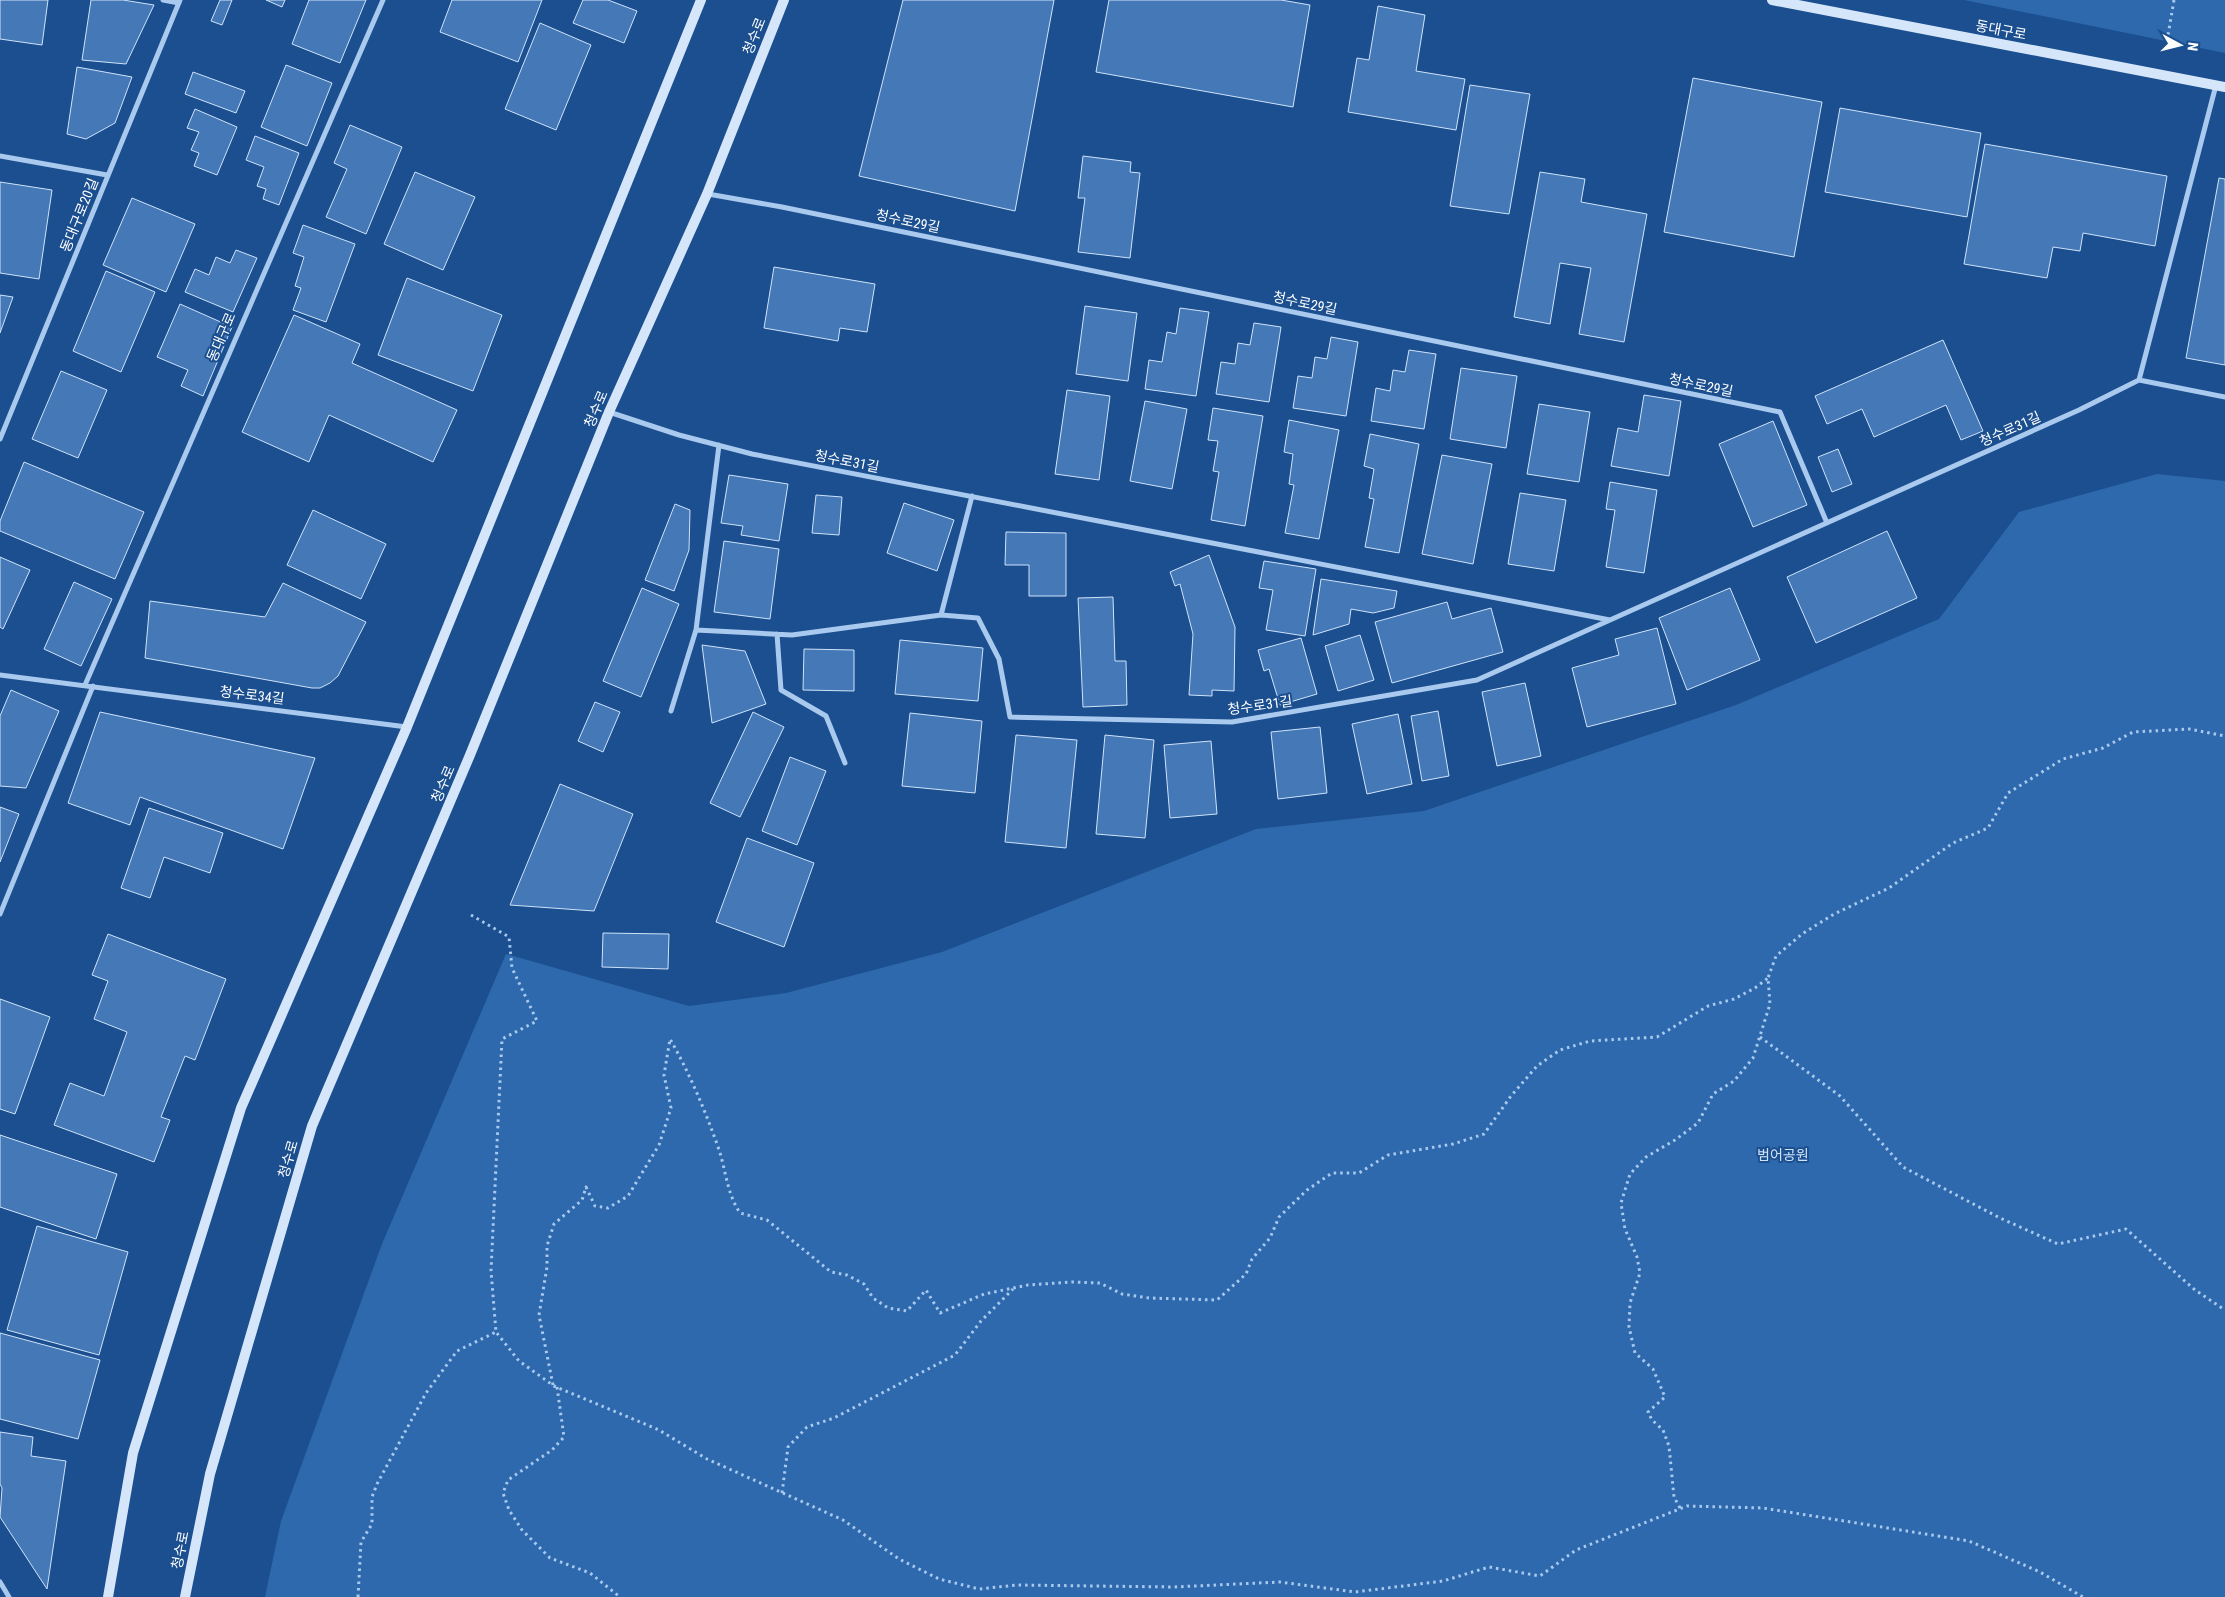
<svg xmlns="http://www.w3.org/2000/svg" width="2225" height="1597" font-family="'Roboto Condensed','Noto Sans KR',sans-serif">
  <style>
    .green { fill: #2e69ad }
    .building { fill: #4478b7; stroke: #cfe3fa }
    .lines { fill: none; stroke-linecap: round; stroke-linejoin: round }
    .path { stroke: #a9c9ee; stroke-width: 3; stroke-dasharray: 2.5 4; stroke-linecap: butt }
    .street { stroke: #a9c9ee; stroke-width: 5 }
    .secondary { stroke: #d6e6fa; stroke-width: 10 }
    .labels { text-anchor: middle; stroke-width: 4; stroke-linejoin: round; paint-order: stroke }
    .street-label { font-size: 14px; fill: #fff; stroke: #1b4f8f }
    .park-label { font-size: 14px; fill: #cfe3fa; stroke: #1b4f8f }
  </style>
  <rect width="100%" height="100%" fill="#1b4f8f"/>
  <path class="green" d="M1964,0h261v53z
    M2157,474l68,7v1116h-1960l16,-76 101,-277 124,-290 183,52 97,-13 156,-41 314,-123 168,-18 312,-106 203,-86 80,-107z"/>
  <path class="building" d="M0,0h48l-6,45 -42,-6z
    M91,0h32l31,5 -28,59 -44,-4z
    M220,0h12l-10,25 -11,-4z
    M266,0h19l-3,7z
    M309,0h57l-26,63 -48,-19z
    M452,0h90l-24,62 -78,-30z
    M583,0h25l29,11 -13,32 -51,-20z
    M903,0h151l-39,211 -156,-35z
    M1109,0h172l29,5 -17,102 -197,-35z
    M1378,6l47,9 -9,56 49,8 -9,51 -108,-18 9,-54 12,2z
    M540,23l51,22 -35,85 -51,-21z
    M286,65l46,18 -25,63 -46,-19z
    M77,67l55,10 -17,46 -29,16 -19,-5z
    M193,72l52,19 -9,22 -51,-19z
    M1693,78l129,24 -28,155 -130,-25z
    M1470,85l60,9 -21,120 -59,-8z
    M1840,108l141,25 -14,84 -142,-25z
    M195,109l42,18 -20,48 -23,-9 5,-13 -8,-3 8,-18 -12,-4z
    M350,125l52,22 -36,87 -40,-17 21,-48 -13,-6z
    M255,136l44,17 -20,52 -16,-6 3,-10 -9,-3 7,-19 -18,-7z
    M1985,144l182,32 -12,70 -72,-13 -3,18 -27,-4 -6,31 -83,-14z
    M1083,156l48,6 -1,10 10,1 -10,85 -52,-6 7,-54h-7z
    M415,172l60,25 -32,73 -59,-26z
    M1540,172l45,7 -4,23 66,12 -23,128 -45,-8 12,-66 -31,-5 -10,61 -36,-7z
    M2219,178l6,1v186l-39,-7z
    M0,182l52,8 -13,89 -39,-6z
    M132,198l63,26 -29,68 -63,-27z
    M303,225l52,19 -29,78 -33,-12 8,-22 -6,-2 9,-29 -11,-4z
    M236,250l21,8 -24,54 -48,-20 10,-23 14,6 7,-18 14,6z
    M774,267l101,17 -8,48 -27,-4 -2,13 -74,-13z
    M106,271l49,21 -34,80 -48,-21z
    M407,278l95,37 -29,76 -95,-36z
    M0,295l13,2 -13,36z
    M180,304l52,23 -29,69 -22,-10 7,-16 -31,-13z
    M1085,306l52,7 -9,68 -52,-7z
    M1180,308l29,4 -13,84 -51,-7 4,-29 13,2 5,-30 9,2z
    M294,315l66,29 -8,19 105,47 -24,52 -104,-47 -20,47 -67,-30z
    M1254,323l27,4 -12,75 -53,-8 5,-32 14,2 3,-21 12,2z
    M1331,337l27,5 -12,74 -53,-8 5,-32 14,2 3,-21 12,2z
    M1943,340l40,91 -22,9 -15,-35 -72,32 -12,-28 -35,15 -12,-28z
    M1409,350l27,4 -12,75 -53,-8 5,-33 14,3 3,-21 12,2z
    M1461,368l56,8 -11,72 -56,-9z
    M61,371l46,19 -29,68 -46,-19z
    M1067,390l43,6 -11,84 -44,-6z
    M1644,395l37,6 -12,75 -58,-10 7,-38 20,4z
    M1145,401l42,8 -15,80 -42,-8z
    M1539,404l51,8 -11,70 -52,-8z
    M1213,408l50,8 -18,110 -34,-6 8,-48 -6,-1 5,-30 -10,-1z
    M1289,420l50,10 -20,109 -34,-6 9,-48 -5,-1 4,-30 -9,-2z
    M1773,421l34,84 -54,22 -34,-83z
    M1370,434l49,10 -20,109 -34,-6 9,-48 -5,-1 5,-29 -10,-3z
    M1838,449l14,35 -20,8 -14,-35z
    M1442,455l50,9 -19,100 -51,-10z
    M24,462l120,50 -29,67 -115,-48v-10z
    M729,475l59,9 -9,57 -38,-6 2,-9 -22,-3z
    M1610,482l47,8 -13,83 -38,-6 9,-57 -9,-1z
    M1520,493l46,7 -12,71 -46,-7z
    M816,495l26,2 -3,38 -27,-2z
    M904,503l50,17 -17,51 -50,-18z
    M675,504l15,6 -1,40 -15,41 -29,-11z
    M313,510l73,34 -25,55 -74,-34z
    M1887,531l30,67 -101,45 -29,-66z
    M1006,532l60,1v63h-37v-31h-24z
    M724,541l55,8 -9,70 -56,-7z
    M1209,555l26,72 -1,64 -22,-1v6l-23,-1 4,-61 -13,-50 -5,2 -5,-14z
    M0,557l30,13 -27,59 -3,-2z
    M1264,561l52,8 -11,67 -39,-6 7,-40 -14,-2z
    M1321,579l76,12 -3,17 -21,5 -22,-4 -2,15 -36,11z
    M74,582l38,17 -31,67 -37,-17z
    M283,583l83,39 -28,54 -8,7 -10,5h-8l-167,-30 5,-57 115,16z
    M642,588l37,16 -38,93 -38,-16z
    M1730,588l30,72 -73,30 -28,-72z
    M1113,597l2,64h11l1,44 -44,2 -5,-109z
    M1447,602l5,17 39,-11 12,44 -111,31 -17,-61z
    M1657,628l19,76 -89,23 -15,-59 47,-13 -4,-16z
    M1360,635l14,45 -36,11 -13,-45z
    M1301,638l16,56 -37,11 -11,-36 -5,2 -6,-21z
    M900,640l83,8 -5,53 -83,-7z
    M702,645l43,6 21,53 -54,19z
    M804,649l50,1v41l-51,-1z
    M1525,683l16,73 -44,10 -15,-74z
    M11,690l48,21 -33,77 -26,-2v-70z
    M595,702l25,10 -17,40 -25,-11z
    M1438,711l11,65 -27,5 -11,-65z
    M100,712l215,46 -32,91 -143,-52 -10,28 -62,-22z
    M753,712l31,15 -44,90 -30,-14z
    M910,713l72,8 -7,72 -73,-7z
    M1398,714l14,70 -45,10 -15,-70z
    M1320,727l7,66 -49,6 -7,-67z
    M1016,735l61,5 -11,108 -61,-6z
    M1105,735l49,5 -9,98 -49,-4z
    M1211,741l6,73 -47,4 -6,-73z
    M790,757l36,14 -29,74 -35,-14z
    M560,784l73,30 -39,97 -84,-6z
    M0,807l19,7 -19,48z
    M149,808l74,25 -13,40 -46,-16 -14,41 -29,-10z
    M747,838l67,25 -30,84 -68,-25z
    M603,933l66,1 -1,35 -66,-2z
    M108,934l118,45 -31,81 -10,-4 -24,61 9,3 -16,42 -100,-37 16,-42 34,13 23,-64 -33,-13 14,-38 -16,-6z
    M0,999l50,18 -35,97 -15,-5z
    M0,1135l117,39 -21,65 -96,-32z
    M37,1226l91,26 -29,103 -92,-25z
    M0,1333l100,27 -22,79 -78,-20z
    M0,1432l33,5 -2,19 35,5 -19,128 -47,-72 2,-29 -2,-4z"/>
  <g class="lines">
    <path class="path" d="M2167,41l7,-41
      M471,915l38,22 3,31 25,53 -35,18 -11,232 5,61 23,29 35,25 105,44 48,29 136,61 56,39 40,20 40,10 38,-4 157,2 106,-5 75,10 88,-11 46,-14 51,9 36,-26 111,-44 76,2 206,33 71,31 43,25
      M1760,1037l80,59 63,71 97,51 58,26 68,-15 69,61 30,20
      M553,1385l-14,-70 8,-48v-21l7,-22 28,-24 4,-13 9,19 13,2 20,-12 31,-51 12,-37 -7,-33 6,-36c19,33 34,69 47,105 9,24 9,48 23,69l27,7 64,52 16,3 17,9 9,14 15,10 19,3 19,-21 14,23 44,-19 44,-9 44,-3 28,1 22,11 27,4 68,2 29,-26 6,-15 18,-21 9,-21 28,-27 25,-17h27l29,-18 65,-11 31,-10 27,-38 26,-30 23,-16 30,-9 67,-4 51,-31 26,-7 21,-11 13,-10
      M557,1387l7,50 -12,13 -44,30 -5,13 6,17 13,20 28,28 40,15 30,24
      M782,1493l6,-46 19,-20 27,-9 121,-63 26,-34 32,-32
      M1680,1508l-6,-11 -5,-51 -6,-16 -11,-10 -4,-8 17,-15 -12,-28 -18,-16 -6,-26 1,-24 10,-30 -3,-16 -12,-28 -4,-26 9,-29 16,-17 29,-17 23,-17 15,-29 21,-13 19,-23 17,-54 -2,-26 8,-22 26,-22 32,-20 55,-26 64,-45 35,-15 20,-35 55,-34 40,-11 30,-16 56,-3 36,7
      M358,1597l3,-55 11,-18v-27l5,-13 49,-91 31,-42 39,-19"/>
    <path class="street" d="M163,0l16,3
      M0,156l107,19
      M708,194l74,13 998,205 47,111
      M2139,380l86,17
      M609,412l70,23 73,19 858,166 469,-210 60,-30 77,-295
      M0,439l180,-439
      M941,615l31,-119
      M696,630l96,5 149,-20 37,3 21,41 11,58 222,5 245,-42 133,-60
      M777,634l4,56 45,26 19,47
      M0,675l407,52
      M85,685l298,-685
      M671,711l25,-81 23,-185
      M0,914l93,-228
      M0,1582l9,15"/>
    <path class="secondary" d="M1772,0l453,87
      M108,1597l25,-144 108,-345 166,-381 294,-727
      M185,1597l25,-123 102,-348 158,-371 139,-343 98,-218 77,-194"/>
  </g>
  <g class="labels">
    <g class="street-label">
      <text transform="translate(2001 30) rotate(11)" y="5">동대구로</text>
      <text transform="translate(754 36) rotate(-68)" y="5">청수로</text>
      <text transform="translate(79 215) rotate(-68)" y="5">동대구로20길</text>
      <text transform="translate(908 221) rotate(12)" y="5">청수로29길</text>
      <text transform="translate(1305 303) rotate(12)" y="5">청수로29길</text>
      <text transform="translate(221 337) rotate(-67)" y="5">동대구로</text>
      <text transform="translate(1701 385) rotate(12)" y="5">청수로29길</text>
      <text transform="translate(596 409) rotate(-67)" y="5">청수로</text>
      <text transform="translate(2010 429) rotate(-24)" y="5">청수로31길</text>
      <text transform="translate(847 461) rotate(11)" y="5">청수로31길</text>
      <text transform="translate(252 695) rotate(7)" y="5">청수로34길</text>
      <text transform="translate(1260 705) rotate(-8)" y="5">청수로31길</text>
      <text transform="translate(443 784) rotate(-67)" y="5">청수로</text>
      <text transform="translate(288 1159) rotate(-74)" y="5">청수로</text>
      <text transform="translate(180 1550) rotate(-79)" y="5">청수로</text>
    </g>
    <g class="park-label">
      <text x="1783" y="1160">범어공원</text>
    </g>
  </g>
  <g transform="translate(2180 45) rotate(97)" stroke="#1b4f8f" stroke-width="4" paint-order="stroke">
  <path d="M0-4L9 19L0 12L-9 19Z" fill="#ffffff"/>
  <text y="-8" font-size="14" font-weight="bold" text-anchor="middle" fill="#ffffff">N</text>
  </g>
</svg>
